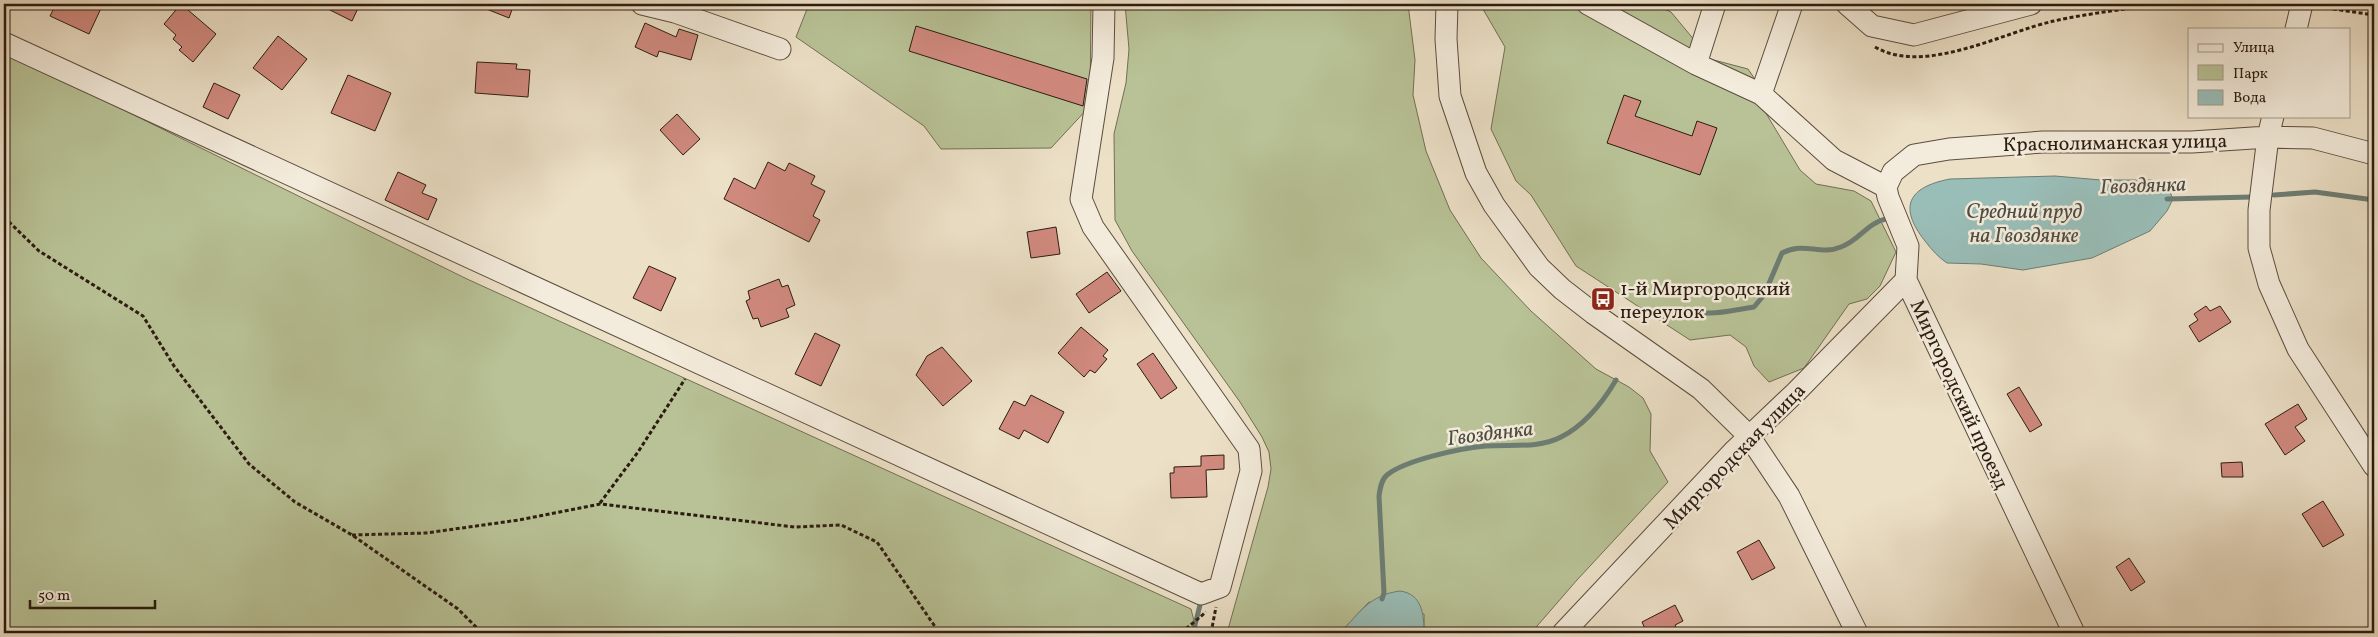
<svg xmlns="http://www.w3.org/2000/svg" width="2378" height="637" font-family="Vollkorn,serif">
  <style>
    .green { fill: #b8c296; stroke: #726f53 }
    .water { fill: #99bdb7; stroke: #6d7d74 }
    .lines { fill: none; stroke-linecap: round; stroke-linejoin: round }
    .stream { stroke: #6d7d74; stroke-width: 5 }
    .building { fill: #d18a7f; stroke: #2c1c10 }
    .minor-casing { stroke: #5c4d3e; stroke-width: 23 }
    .path { stroke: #2c1c10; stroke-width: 3; stroke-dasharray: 4 2.5; stroke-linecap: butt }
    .minor { stroke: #f3ebdb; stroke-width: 21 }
    .labels { text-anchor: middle; stroke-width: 5; stroke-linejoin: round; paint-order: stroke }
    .street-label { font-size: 20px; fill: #2c1c10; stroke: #f3ebdb }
    .poi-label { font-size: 20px; fill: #2c1c10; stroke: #f3ebdb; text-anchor: start }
    .water-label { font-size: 21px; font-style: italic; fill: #4d4c42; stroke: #f3ebdb }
  </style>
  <rect width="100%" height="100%" fill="#ece0c7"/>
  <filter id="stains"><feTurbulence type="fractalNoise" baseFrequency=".004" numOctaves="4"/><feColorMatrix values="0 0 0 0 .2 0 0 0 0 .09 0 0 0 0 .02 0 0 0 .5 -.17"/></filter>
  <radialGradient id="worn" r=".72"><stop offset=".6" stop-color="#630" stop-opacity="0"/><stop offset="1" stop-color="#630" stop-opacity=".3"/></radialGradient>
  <path class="green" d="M809,4h282l-1,102 -39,42 -110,1 -17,-23 -128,-89z
    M1125,4h283l7,56 -2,35 13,56 24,59 31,48 50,53 65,58 33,18 14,11 8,16 -1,37 18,31 -91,98 -46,53h-107v-19l-55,-12 -29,31h-113l41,-146 3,-18 -2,-17 -7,-15 -22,-35 -108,-151 -17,-31 -1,-86 12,-51 3,-34z
    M1480,4h173l18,8 39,47 38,10 11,16 2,20 39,65 16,14 38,7 17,10 25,51 -16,34 -13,13 -18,5 -45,64 -35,14 -15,-16 -8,-19 -16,-12 -40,5 -114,-74 -45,-71 -15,-14 -25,-52 14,-82z
    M4,51l463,228 724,330 6,24h-1193z"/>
  <path class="water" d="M2055,176l46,4h51l18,12 3,7 -6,12 -17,20 -58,27 -69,12 -42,-6 -34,-1c-9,-6 -15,-13 -22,-22 -27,-34 -17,-54 25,-62z
    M1400,591c22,3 24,23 24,42h-84c20,-21 30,-38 60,-42z"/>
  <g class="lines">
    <path class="stream" d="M2274,195l41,-3 59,8
      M2167,199l85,-2
      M1664,320c16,-10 28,-7 46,-7 15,0 29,-4 44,-6l10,-12 18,-42c23,-12 37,3 59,-6 20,-7 25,-25 49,-29
      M1382,599l2,-6 -5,-97c1,-7 2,-16 8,-21 18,-15 75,-27 99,-29 24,-2 52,3 75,-9 24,-12 42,-35 55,-57
      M1193,633l8,-32"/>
  </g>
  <path class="building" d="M56,4h47l-14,30 -39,-18z
    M181,4l35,30 -23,28 -14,-12 3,-3 -9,-8 3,-4 -12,-11z
    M318,4h42l-8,17z
    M474,4h40l-5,14z
    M645,23l31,14 3,-8 19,6 -7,25 -32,-9 -2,6 -22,-10z
    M916,26l171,53 -4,27 -174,-55z
    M278,36l29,23 -25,31 -29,-22z
    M477,62l40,2 -1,5 14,1 -2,27 -53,-4z
    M348,75l43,18 -16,38 -44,-18z
    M214,83l26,12 -12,24 -25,-12z
    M1624,95l17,6 -6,15 57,20 5,-15 20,7 -17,47 -93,-32z
    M677,114l23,25 -17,16 -23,-25z
    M768,162l17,9 4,-8 26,13 -4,8 14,7 -12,25 7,4 -11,22 -85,-43 10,-21 21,11z
    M398,172l28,13 -4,8 15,6 -9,21 -43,-20z
    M1056,227l4,27 -29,4 -4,-26z
    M649,266l27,12 -15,33 -28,-13z
    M1107,272l14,19 -32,22 -13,-19z
    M779,279l3,8 6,-2 7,20 -9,4 3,8 -28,10 -3,-9 -5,1 -7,-18 4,-2 -2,-8z
    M2206,306l4,5 10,-5 11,16 -32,20 -10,-16 9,-6 -4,-6z
    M1081,327l27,23 -5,6 4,3 -12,14 -5,-3 -6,7 -26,-24z
    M815,333l25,12 -19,41 -26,-12z
    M942,347l30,34 -29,25 -27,-31 11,-19z
    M1153,353l24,35 -16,11 -24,-35z
    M2019,387l23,38 -12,7 -23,-38z
    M1031,395l33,17 -16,31 -24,-13 -5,9 -20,-10 15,-28 11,5z
    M2298,404l9,15 -12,8 10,14 -20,14 -20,-31z
    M1224,455v14l-18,1 1,27 -36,1 -1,-25h4v-6l27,-1v-10z
    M2242,462l1,15h-21l-1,-14z
    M2323,501l21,34 -21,12 -21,-33z
    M1759,540l16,28 -23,12 -15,-28z
    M2129,558l16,24 -14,9 -15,-24z
    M1675,605l8,16 -8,4 4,8h-32l-5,-11z"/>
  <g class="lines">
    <defs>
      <path id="minor" d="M642,4l33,8 105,37
        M1447,4l-1,35 4,57 26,77 18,32 45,62 23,22 31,24 108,76 48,47 40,60 68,137
        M1588,4l108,60 65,30 73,66 52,27
        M1847,4l25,22 42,9 117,-31
        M2296,29l6,-25
        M4,43l1197,551 19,-7 31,-116 -2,-22 -156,-222 -12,-28 22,-141 1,-54
        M1696,64l19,-60
        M1761,94l31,-90
        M2273,116l-5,21 -9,73v38l10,36 29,65 76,117
        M1563,633l172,-183 61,-58 110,-112
        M2074,633l-168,-353 2,-34 -20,-49 -2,-10 7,-15 21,-17 35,-6 94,-7h149l76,-5 45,1 61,16"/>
    </defs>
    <use href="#minor" class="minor-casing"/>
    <path class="path" d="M1881,4l2,2 10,-2
      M2320,7l54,8
      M1875,47c50,29 128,-15 179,-26 36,-8 73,-12 109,-17
      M4,217l35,34 104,65 31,50 75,98 46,38 57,33 106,74 24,24
      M600,503l38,-51 47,-73
      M352,535l74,-2 93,-13 81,-16 195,23 46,-2 36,17 61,89 13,2
      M1181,633l25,-21
      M1211,633l5,-26"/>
    <use href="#minor" class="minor"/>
  </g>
  <defs>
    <symbol id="bus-square" viewBox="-11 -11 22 22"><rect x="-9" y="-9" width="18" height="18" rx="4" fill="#8f2418" stroke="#f3ebdb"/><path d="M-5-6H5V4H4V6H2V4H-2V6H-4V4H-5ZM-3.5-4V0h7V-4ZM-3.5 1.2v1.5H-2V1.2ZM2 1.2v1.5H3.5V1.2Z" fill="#fff"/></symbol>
  </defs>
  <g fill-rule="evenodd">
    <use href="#bus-square" x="1589" y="285" width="28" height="28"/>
  </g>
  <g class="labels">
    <g class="street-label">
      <text transform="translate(2115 142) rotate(-1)" y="7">Краснолиманская улица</text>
      <text transform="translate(1960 394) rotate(65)" y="7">Миргородский проезд</text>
      <text transform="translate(1734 456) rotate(-46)" y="7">Миргородская улица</text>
    </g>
    <g class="poi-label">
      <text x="1620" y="295">1-й Миргородский<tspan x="1620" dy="23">переулок</tspan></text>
    </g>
    <g class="water-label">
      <text transform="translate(2143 185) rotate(-2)" y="7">Гвоздянка</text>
      <text x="2024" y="218">Средний пруд<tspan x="2024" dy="24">на Гвоздянке</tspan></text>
      <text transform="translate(1490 433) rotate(-7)" y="7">Гвоздянка</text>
    </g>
  </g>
  <rect width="2378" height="637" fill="none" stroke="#ece0c7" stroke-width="20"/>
  <rect x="5" y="5" width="2368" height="627" fill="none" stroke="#2c1c10" stroke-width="2.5"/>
  <rect x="10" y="10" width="2358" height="617" fill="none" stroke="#2c1c10"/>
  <rect x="2188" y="28" width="162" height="90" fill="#f3ebdb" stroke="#a3988a"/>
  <rect x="2198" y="44" width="25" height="8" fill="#f3ebdb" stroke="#a3988a"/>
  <text x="2233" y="52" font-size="15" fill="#2c1c10">Улица</text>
  <rect x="2198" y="65" width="25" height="15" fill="#b8c296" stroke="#a3988a"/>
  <text x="2233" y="78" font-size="15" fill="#2c1c10">Парк</text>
  <rect x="2198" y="90" width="25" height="15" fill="#99bdb7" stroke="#a3988a"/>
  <text x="2233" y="102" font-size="15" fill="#2c1c10">Вода</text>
  <path d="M30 600v8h125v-8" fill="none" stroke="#2c1c10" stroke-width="2.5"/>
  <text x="38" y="600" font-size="15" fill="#2c1c10" stroke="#f3ebdb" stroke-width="4" paint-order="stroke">50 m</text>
  <rect width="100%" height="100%" filter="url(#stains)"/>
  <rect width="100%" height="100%" fill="url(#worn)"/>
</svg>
